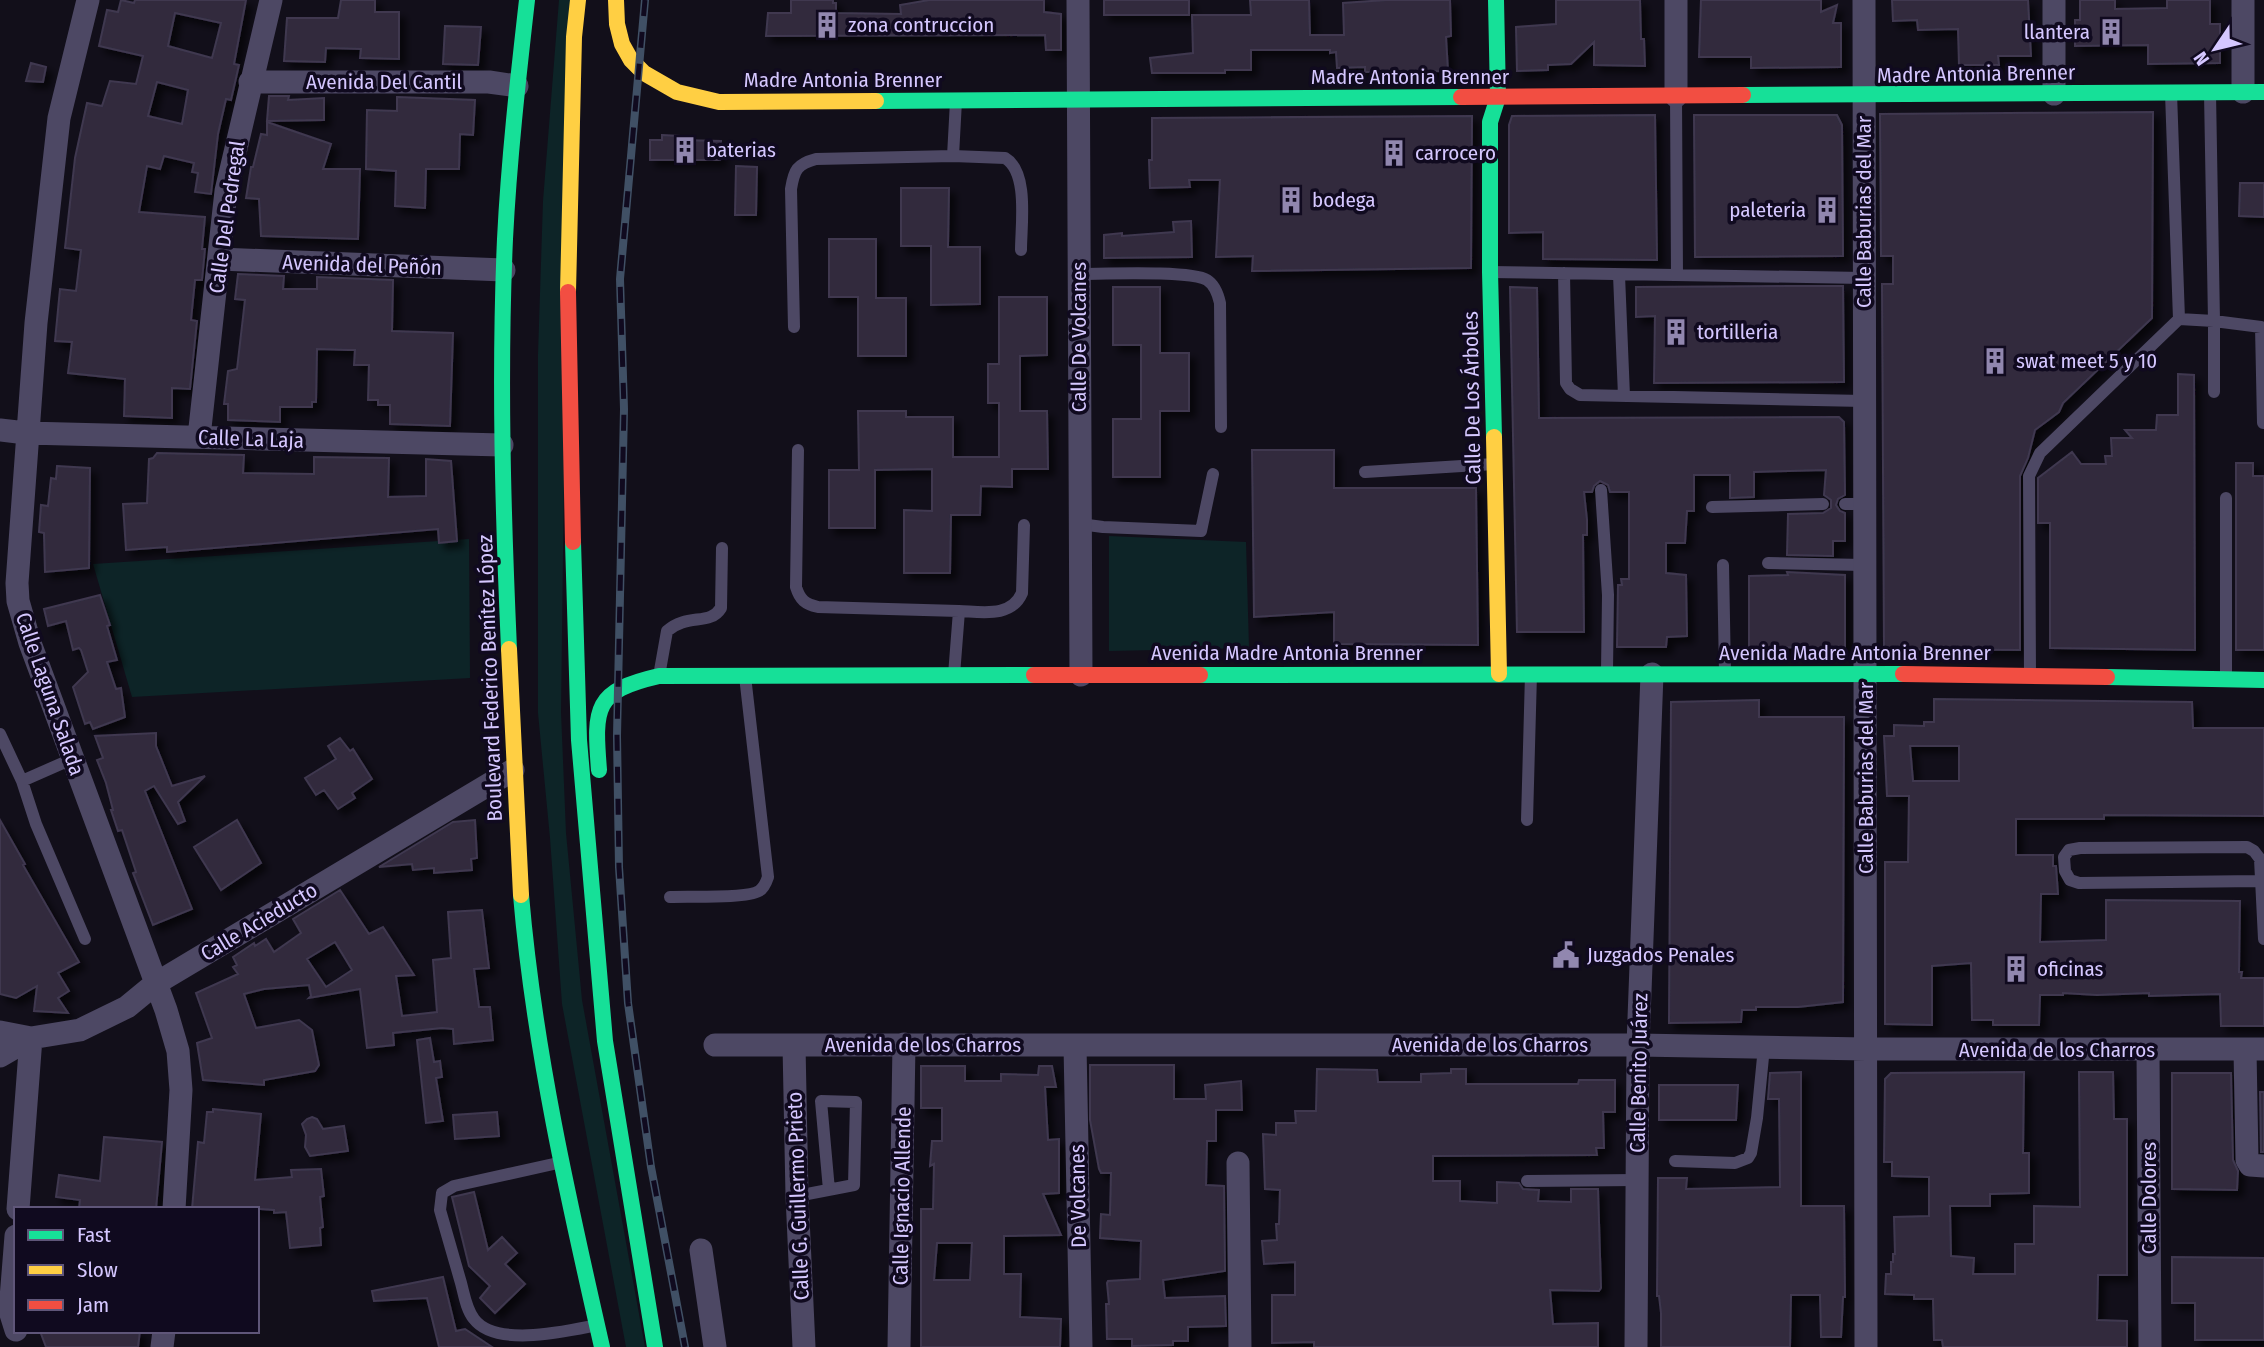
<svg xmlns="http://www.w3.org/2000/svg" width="2264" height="1347" font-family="'Fira Sans Condensed',sans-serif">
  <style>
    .green { fill: #0d2427 }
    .building { fill: #302b3e; stroke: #3f3850; stroke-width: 2; fill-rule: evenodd; filter: url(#shadow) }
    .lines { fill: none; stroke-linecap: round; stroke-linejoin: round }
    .lane { stroke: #4d4864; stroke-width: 12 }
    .street { stroke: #4d4864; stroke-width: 23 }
    .fast { stroke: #16e098; stroke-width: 16 }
    .slow { stroke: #ffcf43; stroke-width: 16 }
    .jam { stroke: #f24e42; stroke-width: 16 }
    .rail-casing { stroke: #405065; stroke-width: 8 }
    .rail { stroke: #100a1f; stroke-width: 5; stroke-dasharray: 16; stroke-linecap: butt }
    .labels { text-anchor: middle; stroke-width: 7; stroke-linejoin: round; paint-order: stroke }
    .poi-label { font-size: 21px; fill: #d5c7ff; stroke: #100a1f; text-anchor: start }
    .street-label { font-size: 21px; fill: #d5c7ff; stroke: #100a1f }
  </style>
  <defs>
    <filter id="shadow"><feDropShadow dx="6" dy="6" stdDeviation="3.5" flood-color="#0009"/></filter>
  </defs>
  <rect width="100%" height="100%" fill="#120f1a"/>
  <path class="green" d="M559,0h11l-9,712 5,121 16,167 63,347h-19l-64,-343 -12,-166 -12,-125v-358l5,-154z
    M1109,536l137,6 3,106 -140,3z
    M469,539l1,139 -338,19 -39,-133z"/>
  <path class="building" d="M121,0l13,3 1,-3h111l-12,64 5,1 -8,35 -5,-1 -8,35 -7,60 -16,-2 3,-19 -6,-1 2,-9 -30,-7 -4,13 -13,-3 -8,46 66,5 -3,32h3l-3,31h-7l-4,40 6,1 -7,68 -18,-1v30l-48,-2 1,-37 -57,-6 4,-31 -17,-1 5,-52 16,2 5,-41 -16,-2 10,-90 12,-55 15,3 8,-25 26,3 7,-28 -44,-10 8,-36 11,2zM175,13l46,10 -9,35 -44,-12zM157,82l31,8 -6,34 -34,-8z
    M341,0h34v12h24v47l-39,-1 1,-9 -35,-1 -1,14 -41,-1 3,-43h51z
    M791,0h42v3h3v10l65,1 -1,-9 29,-5h115v12l17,2v36h-15l-1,-15 -279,1 2,-23h23z
    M1104,0h85v15h-85z
    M1250,0h59l1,35h34l-1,-32 43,-3h64l1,36 -5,1 2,34 -83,1v-5l-28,1 -1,-16 -6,1v-3h-79v20h-26v3h-73l-2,-15 43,-5 -1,-38h59z
    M1556,0h84l1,39h3l1,27 -51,-1v-23l-23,22 -23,1v5l-31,1 -1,-44 40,-3z
    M1701,0h120v12l16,-7 -4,18h8v44l-90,1v-11h-52z
    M1892,0h136l3,56h-33l1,9h-40l-1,-36 -40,1 -1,-10 -24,1z
    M2080,0h35v9l52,-1v-8h43v24h10v39l-72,1v-19l-73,1v-26h5z
    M445,26l36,1 -3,38 -35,-1z
    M31,63l15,4 -3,15 -17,-1z
    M269,96h20l-1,4 36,-2v22l-57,1z
    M397,97l78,3 -2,35 -13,-1 -1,35h-33l-1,39 -30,-2 1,-35 -30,-2 1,-59 30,1z
    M2153,112l-1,206 -89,85 -4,9 -24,18 -7,28 -8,18v174l-136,-1 -2,-365h11v-28h-12l-1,-142z
    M1655,115l2,145 -114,-1v-27l-34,1v-108l3,-9z
    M1694,115h143l5,10 1,131 -148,1z
    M1472,116l-1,152 -219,3 1,-15 -37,1 4,-77h-31l1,7 -40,1 -1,-28h3v-42z
    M267,122l64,22 -8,25h37l-2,70 -97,-3 -2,-37 -13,-1 5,-31h2l8,-33 6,1z
    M662,135l18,1v4l41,1 -1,19h-70v-20h12z
    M736,166l21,1 -1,48h-21z
    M2240,183h24v34l-25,-1z
    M901,188h48l-1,59h32v57l-49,1v-59h-30z
    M1191,221l1,36 -88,1v-23l18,-2v3l52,-4 -1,-10z
    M829,239h47v59h30v58h-48v-59h-29z
    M238,274l46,2 -1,13h34v-12l76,3 -1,51 61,2 -3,93 -60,-2v-19h-12v-5h-10l1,-35h-15l1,-15h-7l-31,-1 -1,53h-4v5h-32v15l-52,-2v-16h-4l4,-33 9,-2 8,-69 -10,-1z
    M1789,286h54l1,96 -190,1 1,-67 -19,1v-30z
    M1113,287h47v66h29v58h-29v66h-47v-58h28v-74h-28z
    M1510,287l27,1 2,130 300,-1 5,5 1,73 -7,4 -2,6 4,6 5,2v28h-12v15l-46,-1 1,-41 35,-1 8,-5v-8l-7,-5 2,-25 -72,2v25l-24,1v-23h-36v36h-7l-2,32h-19v30l20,2 1,61 -20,1 -1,10h-49l1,-62h4l-1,-6h8v-87h-19l-2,-7 -8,-4 -6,5 -2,6h-8l3,28v15h-4l1,97h-67z
    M999,297h48v58l-27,1v55h27l1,58h-36v18l-31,-1 -1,29h-29l-1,58h-46v-63l28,1v-42l-57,1v58h-46v-58h30l-1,-59h48v6h47v40h46v-54h-11v-39h11z
    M2178,374l16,1 1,275 -145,-2v-125h-12v-45l34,-26 9,12h25l-1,-8h7l-1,-18h21l-7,-8h31l1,-15h21z
    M1252,450h82v38h142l2,157 -144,-1v-32l-80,5z
    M157,453l87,2 -1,18 71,1v-17l75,1 -1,39 38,-1v-37l25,2 6,80 -18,2 -1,-14 -271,23v-5l-41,3 -3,-46 24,-1 2,-44 4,-1z
    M2236,463h17v13h11v174h-28z
    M57,466l33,2 -1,100 -44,4 -1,-39 -5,-1 2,-27 7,1 3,-28 5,1z
    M1787,572l58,3v73l-96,-1v-71l39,-1z
    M100,595l10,30 -3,1 10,34 -10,2 9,27 5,-1 4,29 -32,12 -3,-7 -5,2 -12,-37 15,-15 -7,-22 -2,-2 -6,2 -7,-29 -18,5 -4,-17z
    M1934,699l258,3 1,26h71v88l-160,-1v4h-88v36h37v11h3l2,28h-17l-1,48 66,-2v-40l134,1 -1,71h3l-1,6h23v48h-43l-1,-32 -71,2v-3l-52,2 -34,-2v2h-23l-1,30h-46v-5h-21l-1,-57 -39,3v59l-47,-1v-162h23l1,-66h-22l-3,-60h10v-11l30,1v-4h10zM1910,746h49v35h-46z
    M1759,700v17h85l-1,285 -45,5h-42v3h-14l-1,12 -72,1 2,-321z
    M156,733v13l16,40 33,-10 -27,26 7,19 -7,3 -24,-38 -9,5 47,118 -39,16 -20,-52 3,-1 -14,-42 -4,1 -7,-21h2l-7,-27 -9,-23 6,-2 -8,-22z
    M340,738l10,13 3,-2 19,30 -20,14 3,5 -17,11 -14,-19 -8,5 -11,-17 31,-19 -8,-13z
    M0,820l25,44 -2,1 56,97 -21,11 11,18 -11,7 10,15 -34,-2 3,-25 -21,12 -16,-4z
    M237,820l24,43 -40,27 -27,-43z
    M475,820l2,38 -6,1 1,11 -38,3v-5l-21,2 -1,-6 -33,3 74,-45z
    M340,890l29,44 14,-7 31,48 -18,1 6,40 35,-4 -4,-52 18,-2 -3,-46 34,-2 7,58 -15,1 5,38h11l3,33 -39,4 -1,-15 -11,-1 -49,5 1,12 -27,3 -7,-59 -51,9 2,-2 -2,-11 -45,4 -20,5 12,34 43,-8 13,10 7,35 -4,6 -51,9v5l-61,-5 -6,-37 15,-5 -16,-45 42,-19 -5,-7 4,-2 -4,-8 21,-14 1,3 11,-7 8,13 27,-19 -8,-14zM335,942l17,28 -26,17 -19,-28z
    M430,1038l4,24 6,-1 2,16 -6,1 7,43 -17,2 -9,-83z
    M1090,1065h84v34h32l-1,-14 36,-4 1,29h-26v31h-9l-1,44 18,1 1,85 -62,9 2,18 60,-2 1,30 -38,1v14h-15v4l-41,1v-7h-25l-1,-35h3l-2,-21 1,-2 32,-2 1,-38 -41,-3 1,-24 9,1 1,-42h-10l-2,-4 -9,-49z
    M921,1066h44v15h36v-7l37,1 1,-9h13l4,21h-11l3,53 11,-1v54l-16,1 18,41 -57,1v38h17l-1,43 41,2 -1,28h-139v-138h12l1,-45 -4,2 2,-25h10v-33h-21zM937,1243h35l-2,37h-36z
    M1317,1069l60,1 1,12h43v-8l30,-1v-4h15v15h112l1,-4h36v32h-12l1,36h-8l1,7 -164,1v25h27v20l37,2v-21l22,1 4,6 16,1 -1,11 33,1v-13h27l3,99 -2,3 -49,-1 3,34 45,-1v24h-284v-5l-42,1v-48h23v-33l-31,2 -2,-23 15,-1 -1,-16h3l1,-34 -15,-1 -2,-55 13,1v-12h20l-1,-12h21z
    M1801,1072v134h43l1,91h-2l-2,40h-20l-1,-42h-29l-1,52h-129v-34l-2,-17h-2l1,-118h29l-1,11 94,-2 -1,-88h-11l2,-26z
    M2024,1072l-1,81h6v40l-39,1v12h-40l1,50 23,2 -1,16h42v-30h19v-38l46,1 -1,-135h34l1,47h13v156h-29l-1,45 30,1v26h-184l-1,-7h-8l-1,-41h-19v-4l-29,-1 1,-20h5v-12h2v-8h2l-1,-37 35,-1v-39l-37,-1v-14h-8l1,-83 6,-6z
    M2172,1073h59l2,87 5,11 -1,19 -65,-1z
    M1659,1085h79l-2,35h-77z
    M2260,1092h4v60h-3z
    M213,1109l48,5 -6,66 37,-3 -1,-7 30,-1 3,27 -4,1 3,30 -3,1 1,17 -31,3 -4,-36 -12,1v-3l-14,-1h-68l6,-67 6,1 3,-31h6z
    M497,1112l2,24 -44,3 -2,-24z
    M312,1117l5,2 6,10 21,-3 4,25 -38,5 -5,-9 1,-12 -4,-11 5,-5z
    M104,1137l58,5 -6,67h-77l1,-9 -24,-3 3,-22 41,6z
    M474,1192l14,58 14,-13 15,16 -12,11 20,20 -30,29 -15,-15 10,-12 -21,-20 -17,-69z
    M2172,1257l92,1v82h-69v-37h-23z
    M443,1277l13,54 9,-2 27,18h-53l-12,-49 -53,3 -2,-10z
    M40,1331h100l-2,16h-92z"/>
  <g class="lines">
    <path class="lane" d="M2210,93l4,228 47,6 2,96
      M1676,96l1,179
      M953,156l52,2c24,14 16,67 16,92
      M1490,272l374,6
      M1564,273l2,110 4,6 10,6 284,6
      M1079,274c24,0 112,-4 128,6 8,5 11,14 13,23l1,124
      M1619,275l5,121
      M2179,319l35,2v71
      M794,327l-3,-138c3,-19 6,-25 25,-30l137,-3 3,-55
      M798,450l-2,137c4,13 9,17 22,20l141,4 -5,64
      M1365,472l129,-8
      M1601,490l7,105 -1,76
      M2226,498v181
      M1845,504h20
      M1712,507l111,-3
      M1080,524l23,3 98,4 12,-57
      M1768,563l96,2
      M1723,565l2,108
      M959,611c24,1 52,7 63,-18l2,-68
      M2030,675l-1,-199 11,-23 139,-134 -8,-226
      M659,676l8,-45c20,-18 43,-5 54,-23l1,-60
      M0,734l22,47
      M72,759l-50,22 14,43 49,115
      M1527,820l4,-146
      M2260,881l-181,2 -9,-3 -5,-9 -1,-14 5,-7 11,-2 167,-1 7,4 6,8 4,80
      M670,897c18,-1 76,2 89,-6 5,-3 7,-8 9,-14l-23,-201
      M1675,1161l60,2 13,-5 3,-5 6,-35 7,-71
      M558,1163l-104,23 -12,7 -2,17c7,24 14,49 21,73 3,11 5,26 13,36 21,28 89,13 119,7
      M1527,1181l110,-1
      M797,1196l57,-11 2,-83 -35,-1 8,89"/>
    <path class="street" d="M88,0l-29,118 -23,205 -19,260 1,18 12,42 136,367 12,41 3,39 -7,119
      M1078,0l3,675
      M1864,0l2,1347
      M2243,0v92
      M250,82h239l28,4
      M2054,94v-94
      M1676,96v-96
      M219,259l285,11
      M0,430l26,3 476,12
      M199,437l27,-246 45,-191
      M0,1032l31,6 -13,171
      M715,1045h923l228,4h398
      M794,1045l3,151 7,151
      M1075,1046l6,301
      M2148,1050l2,297
      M2245,1050l2,110 3,5 14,1
      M0,1056l31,-18 49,-8 47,-23 28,-23 358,-214
      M1238,1163l2,184
      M16,1236l-6,75 6,19
      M701,1250l14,97
      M162,1347l2,-16
      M899,1347l5,-303
      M1636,1347l2,-302 14,-371"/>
    <path class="fast" d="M1743,95l521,-3
      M876,101l585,-4
      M1494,437l-4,-165v-150l8,-25 -2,-97
      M573,542l6,198 26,301 50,306
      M509,649c-6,-136 -10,-273 -4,-410 4,-80 13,-160 22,-239
      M1200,675l703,-1
      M2107,677l157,3
      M599,770c-5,-63 -5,-79 60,-94l375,-1
      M521,895c13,153 47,303 81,452"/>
    <path class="slow" d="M616,0l1,24 5,20 9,16 13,13 33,19 42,10 157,-1
      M568,292l6,-255 4,-37
      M1494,437l5,237
      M509,649l12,246"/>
    <path class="jam" d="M1461,97l282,-2
      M568,292l5,250
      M1903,674l204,3
      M1034,675h166"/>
    <defs>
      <path id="rail" d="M645,0l-25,279 4,130 -7,327 2,131 9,136 23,164 34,180"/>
    </defs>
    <use href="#rail" class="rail-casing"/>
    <use href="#rail" class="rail"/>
  </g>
  <defs>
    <symbol id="building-bare" viewBox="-9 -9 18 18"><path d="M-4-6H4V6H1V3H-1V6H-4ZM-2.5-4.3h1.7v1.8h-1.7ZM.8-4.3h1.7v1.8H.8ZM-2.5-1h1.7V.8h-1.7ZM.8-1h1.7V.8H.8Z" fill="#9187af" stroke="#100a1f" stroke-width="2.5" paint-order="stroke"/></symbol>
    <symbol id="civic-bare" viewBox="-9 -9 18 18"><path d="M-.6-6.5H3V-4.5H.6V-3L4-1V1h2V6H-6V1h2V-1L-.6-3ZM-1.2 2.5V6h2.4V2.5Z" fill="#9187af" stroke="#100a1f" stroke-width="2.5" paint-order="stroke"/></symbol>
  </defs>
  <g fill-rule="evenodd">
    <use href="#building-bare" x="808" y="6" width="38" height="38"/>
    <use href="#building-bare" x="2092" y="13" width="38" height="38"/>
    <use href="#building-bare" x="666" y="131" width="38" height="38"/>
    <use href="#building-bare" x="1375" y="134" width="38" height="38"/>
    <use href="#building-bare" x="1272" y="181" width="38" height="38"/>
    <use href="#building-bare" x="1808" y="191" width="38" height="38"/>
    <use href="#building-bare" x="1657" y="313" width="38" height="38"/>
    <use href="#building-bare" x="1976" y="342" width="38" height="38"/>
    <use href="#civic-bare" x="1547" y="936" width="38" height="38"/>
    <use href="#building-bare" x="1997" y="950" width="38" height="38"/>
  </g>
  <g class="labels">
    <g class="poi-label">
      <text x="848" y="32">zona contruccion</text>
      <text x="2090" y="39" text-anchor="end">llantera</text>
      <text x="706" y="157">baterias</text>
      <text x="1415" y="160">carrocero</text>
      <text x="1312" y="207">bodega</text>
      <text x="1806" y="217" text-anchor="end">paleteria</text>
      <text x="1697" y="339">tortilleria</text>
      <text x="2016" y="368">swat meet 5 y 10</text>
      <text x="1587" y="962">Juzgados Penales</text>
      <text x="2037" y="976">oficinas</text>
    </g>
    <g class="street-label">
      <text transform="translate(1976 74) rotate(-1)" y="7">Madre Antonia Brenner</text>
      <text x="1410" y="84">Madre Antonia Brenner</text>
      <text x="843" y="87">Madre Antonia Brenner</text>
      <text x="384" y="89">Avenida Del Cantil</text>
      <text transform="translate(1864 212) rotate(-90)" y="7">Calle Baburias del Mar</text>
      <text transform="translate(227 217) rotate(-82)" y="7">Calle Del Pedregal</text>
      <text transform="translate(362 265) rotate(2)" y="7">Avenida del Peñón</text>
      <text transform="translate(1079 337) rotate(-90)" y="7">Calle De Volcanes</text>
      <text transform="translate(1472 398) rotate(-91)" y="7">Calle De Los Árboles</text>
      <text transform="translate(251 439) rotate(2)" y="7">Calle La Laja</text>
      <text x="1287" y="660">Avenida Madre Antonia Brenner</text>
      <text x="1855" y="660">Avenida Madre Antonia Brenner</text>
      <text transform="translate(490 678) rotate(-92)" y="7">Boulevard Federico Benítez López</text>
      <text transform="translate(50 694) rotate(71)" y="7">Calle Laguna Salada</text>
      <text transform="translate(1866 778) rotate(-90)" y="7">Calle Baburias del Mar</text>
      <text transform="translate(259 922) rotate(-31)" y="7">Calle Acieducto</text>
      <text x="923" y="1052">Avenida de los Charros</text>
      <text x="1490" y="1052">Avenida de los Charros</text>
      <text x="2057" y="1057">Avenida de los Charros</text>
      <text transform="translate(1639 1073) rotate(-89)" y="7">Calle Benito Juárez</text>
      <text transform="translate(798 1196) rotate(-92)" y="7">Calle G. Guillermo Prieto</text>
      <text transform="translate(902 1196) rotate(-89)" y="7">Calle Ignacio Allende</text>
      <text transform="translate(1078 1196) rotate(-91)" y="7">De Volcanes</text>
      <text transform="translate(2149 1198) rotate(-90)" y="7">Calle Dolores</text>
    </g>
  </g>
  <rect x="14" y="1207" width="245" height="126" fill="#100a1f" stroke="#5f5679" stroke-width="2"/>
  <rect x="28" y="1230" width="35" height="10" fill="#16e098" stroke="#5f5679" stroke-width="2"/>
  <text x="77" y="1242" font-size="21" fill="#d5c7ff">Fast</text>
  <rect x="28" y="1265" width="35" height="10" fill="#ffcf43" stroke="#5f5679" stroke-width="2"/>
  <text x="77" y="1277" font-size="21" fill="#d5c7ff">Slow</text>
  <rect x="28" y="1300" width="35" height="10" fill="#f24e42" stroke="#5f5679" stroke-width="2"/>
  <text x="77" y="1312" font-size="21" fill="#d5c7ff">Jam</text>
  <g transform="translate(2215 49) rotate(235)" stroke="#100a1f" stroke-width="5" paint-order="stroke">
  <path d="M0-5L12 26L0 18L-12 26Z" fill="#d5c7ff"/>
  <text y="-10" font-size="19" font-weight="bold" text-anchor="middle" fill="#d5c7ff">N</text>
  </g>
</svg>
